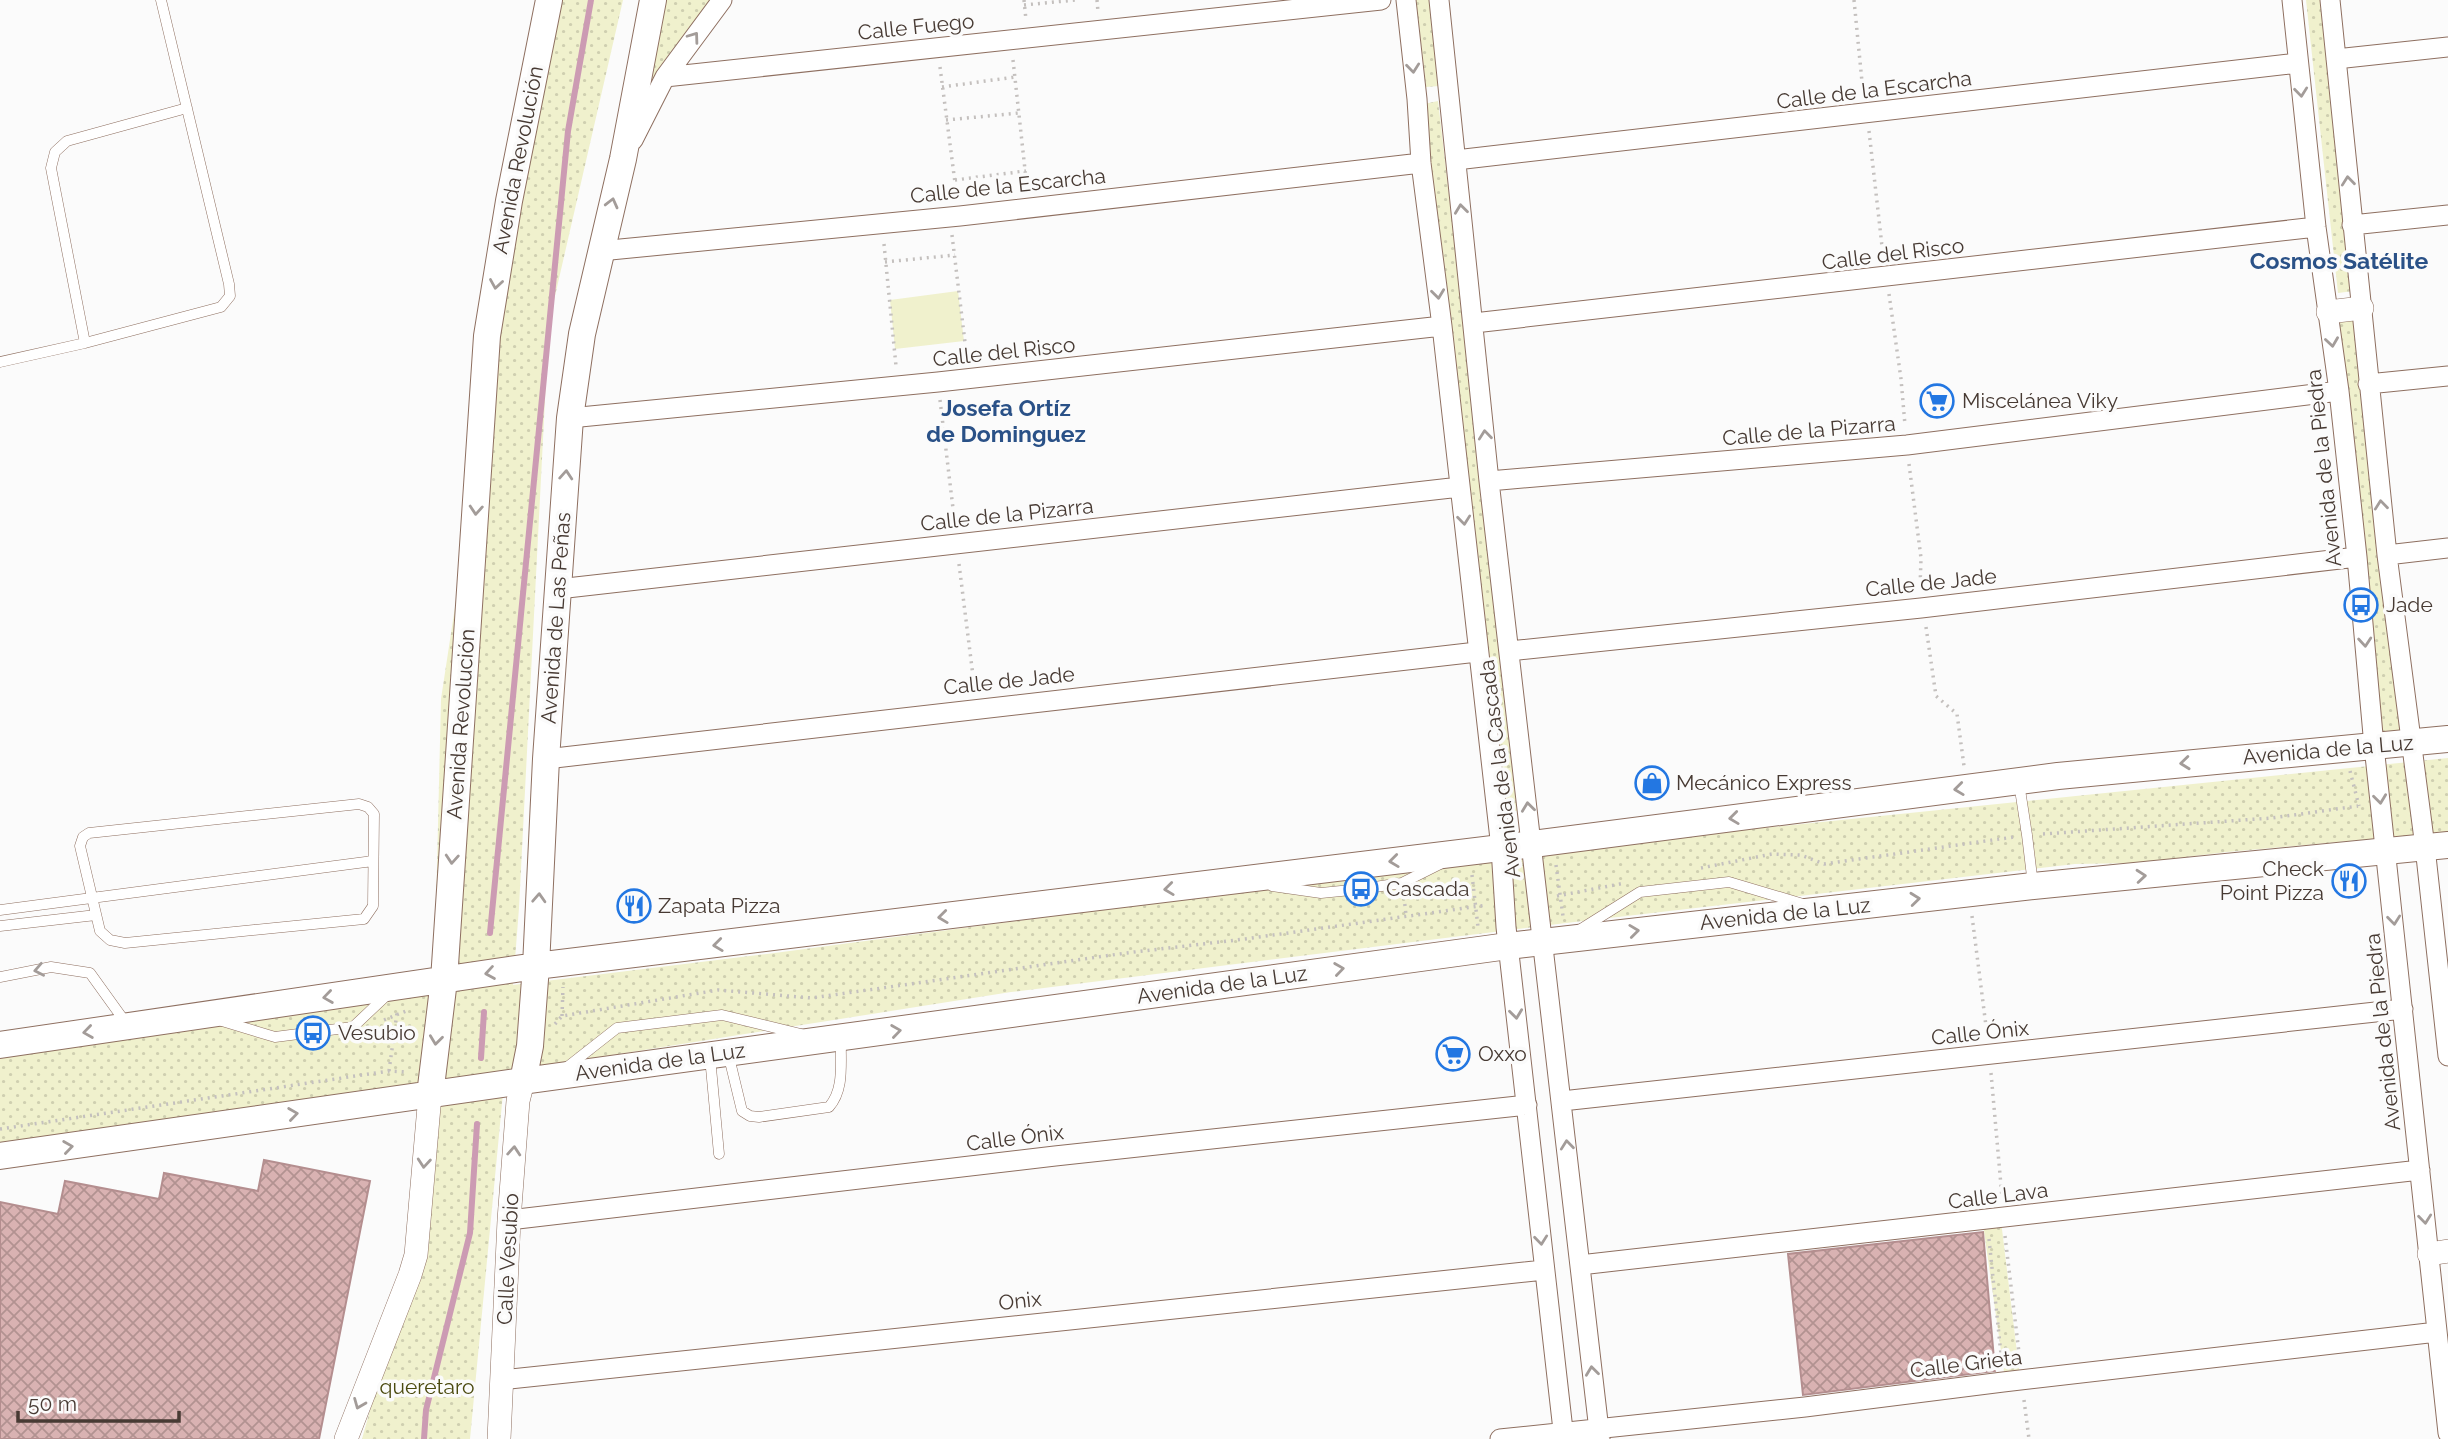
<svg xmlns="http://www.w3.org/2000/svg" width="2448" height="1439" font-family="Raleway,sans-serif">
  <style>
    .park { fill: url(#park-dots) }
    .pitch { fill: #f0f1cd }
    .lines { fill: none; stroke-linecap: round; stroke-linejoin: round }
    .stream { stroke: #cc9bb3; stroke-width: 6 }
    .building { fill: url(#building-cross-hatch); stroke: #b48e8f; stroke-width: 2 }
    .service-casing { stroke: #8e6f60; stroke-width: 11 }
    .minor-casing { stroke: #8e6f60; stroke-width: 21 }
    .tertiary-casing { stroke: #8e6f60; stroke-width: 24 }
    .secondary-casing { stroke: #8e6f60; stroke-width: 28 }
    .path { stroke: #c4c0be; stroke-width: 3.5; stroke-dasharray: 2 5; stroke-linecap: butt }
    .service { stroke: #fff; stroke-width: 10 }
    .minor { stroke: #fff; stroke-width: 19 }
    .tertiary { stroke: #fff; stroke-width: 23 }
    .secondary { stroke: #fff; stroke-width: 26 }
    .oneway { stroke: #a39c99 }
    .labels { text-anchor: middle; stroke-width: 7; stroke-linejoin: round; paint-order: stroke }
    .street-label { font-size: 21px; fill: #473a33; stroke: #fbfbfb }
    .poi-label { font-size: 21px; fill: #473a33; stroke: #fbfbfb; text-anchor: start }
    .park-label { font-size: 21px; fill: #4b4a0f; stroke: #fbfbfb }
    .neighbourhood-label { font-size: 23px; font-weight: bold; fill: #2a5187; stroke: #fbfbfb }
  </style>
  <defs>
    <pattern id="park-dots" width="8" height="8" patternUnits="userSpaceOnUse" patternTransform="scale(1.75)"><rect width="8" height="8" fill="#f0f1cd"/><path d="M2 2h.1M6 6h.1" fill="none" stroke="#cfcfb0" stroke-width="1.8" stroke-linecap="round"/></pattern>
    <pattern id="building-cross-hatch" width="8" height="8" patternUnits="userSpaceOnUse" patternTransform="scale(1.75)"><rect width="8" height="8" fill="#d9b2b2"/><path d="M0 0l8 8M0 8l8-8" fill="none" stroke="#b29291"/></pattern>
  </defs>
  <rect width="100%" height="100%" fill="#fbfbfb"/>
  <path class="park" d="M549,0h74l-74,322 -30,586 -6,77 254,-31 801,-106 880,-90v74l-221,20 -91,11 -61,1 -509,59 -555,69 -506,80 -35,367h-108l55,-197 14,-158 -431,69v-98l434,-61 7,-295 99,-651z
    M656,0h54l-52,69 -22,41z
    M1416,0h14l9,86 -13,1z
    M2306,0h16l32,291 -16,2z
    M1438,101l83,709 -18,3 -38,-317 -41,-392z
    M2360,310l45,419 -27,4 -44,-420z
    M2001,1221l19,156 -15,2 -22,-155z"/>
  <path class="pitch" d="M958,291l6,50 -69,8 -5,-49z"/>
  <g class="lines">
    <path class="stream" d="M490,933l78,-802 23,-131
      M481,1058l3,-46
      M424,1439l2,-29 44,-177 7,-109"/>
  </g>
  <path class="building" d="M264,1160l106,21 -51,258h-319v-237l58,12 7,-33 94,18 5,-26 94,18z
    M1983,1232l12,139 -192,24 -15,-141z"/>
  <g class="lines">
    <defs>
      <path id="service" d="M85,343l-34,-175 4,-16 12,-11 120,-33
        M0,362l85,-19 136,-36 9,-11 -1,-12 -68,-284
        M2019,783l8,52 -1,-6
        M359,804l9,3 6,7 -1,92 -9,13 -239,24 -15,-3 -10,-9 -20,-85 3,-9 6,-4z
        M2027,835l6,50
        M1272,886l49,7 40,-4 41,-6 38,-19
        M0,910l373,-49
        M0,926l96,-11
        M1581,929l59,-37 89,-10 74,22
        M0,977l51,-10 39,6 36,50
        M222,1021l53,16 78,-10 35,-33
        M728,1053l14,58 8,5 9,1 70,-10c16,-18 11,-45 12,-68
        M710,1057l9,97
        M566,1068l51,-40 105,-13 79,19"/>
      <path id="minor" d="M1406,0l11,99 4,64 21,163 59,522 5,79 58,512
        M1439,0l50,481 111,958
        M2292,0l24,227 23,164 18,166 17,189 74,687
        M2330,0l57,555 38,292 23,209
        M2336,59l112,-12
        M665,77l716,-77
        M633,140l32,-63 57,-77
        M1456,160l842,-97
        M2352,225l96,-10
        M600,251l360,-35 461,-53
        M1474,323l842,-96
        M2368,384l80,-8
        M570,418l368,-36 504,-56
        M1489,481l418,-36 432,-54
        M2387,555l61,-7
        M558,589l902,-102
        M1509,651l412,-43 436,-51
        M546,759l931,-107
        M1562,1101l841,-92
        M509,1220l546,-64 472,-51
        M1580,1265l840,-95
        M501,1380l1043,-110
        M1500,1439l305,-32 198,-25 434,-50"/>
      <path id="tertiary" d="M2328,312l34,-4
        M2429,1254l19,-3
        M346,1439l64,-164 6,-20 14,-160
        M499,1439l10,-219 9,-119 5,-20"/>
      <path id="secondary" d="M0,1045l536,-79 997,-122 525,-68 390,-37
        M523,1081l7,-35 6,-80 10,-207 24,-341 12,-84 41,-175 30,-159
        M430,1095l14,-115 43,-644 22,-135 40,-201
        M0,1156l523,-75 985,-135 525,-60 415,-41"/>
    </defs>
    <use href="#service" class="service-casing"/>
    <use href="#minor" class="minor-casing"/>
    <use href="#tertiary" class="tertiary-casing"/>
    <use href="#secondary" class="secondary-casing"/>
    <path class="path" d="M1024,0l2,20
      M1097,0l1,12
      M1854,0l9,92
      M1024,5l51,-5
      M1013,60l14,128
      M940,67l17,131
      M942,87l73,-10
      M946,120l73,-7
      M1869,131l14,124
      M955,180l71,-9
      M952,235l15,124
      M884,244l12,122
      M885,262l70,-7
      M1889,294l12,85 4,46
      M940,400l15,125
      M1909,464l12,94 -1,31
      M959,564l16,128
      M1926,627l10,69 21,18 7,52
      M2350,771l9,35
      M2043,834l229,-16 86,-12
      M1556,865l7,51
      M1701,868l71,-14 29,1 23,9 190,-27
      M1472,875l6,52
      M1557,896l68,-13
      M1404,897l2,18
      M1972,916l15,118
      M562,1016l1,-29
      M384,1020l22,-9
      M555,1024l7,-8 156,-26 94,8 314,-45 119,-14 242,-34
      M389,1071l8,-58
      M1991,1073l11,124
      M0,1129l389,-58 18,1
      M2005,1236l15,125
      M1989,1239l13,125
      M2024,1400l5,39"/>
    <use href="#service" class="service"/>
    <use href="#minor" class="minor"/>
    <use href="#tertiary" class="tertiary"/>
    <use href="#secondary" class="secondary"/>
  </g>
  <defs><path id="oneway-chevron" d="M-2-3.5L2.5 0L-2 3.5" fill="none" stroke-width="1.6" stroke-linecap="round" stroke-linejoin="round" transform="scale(1.75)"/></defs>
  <g class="oneway">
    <use href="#oneway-chevron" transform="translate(694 37) rotate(-54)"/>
    <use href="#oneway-chevron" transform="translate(1413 68) rotate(84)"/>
    <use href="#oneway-chevron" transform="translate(2301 92) rotate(84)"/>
    <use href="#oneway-chevron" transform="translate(2348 181) rotate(-96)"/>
    <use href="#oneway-chevron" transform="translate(612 203) rotate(-76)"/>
    <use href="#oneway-chevron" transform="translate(1461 209) rotate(-97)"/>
    <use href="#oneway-chevron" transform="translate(496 284) rotate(99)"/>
    <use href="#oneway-chevron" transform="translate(1438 294) rotate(83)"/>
    <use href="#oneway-chevron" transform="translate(2332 342) rotate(82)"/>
    <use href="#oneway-chevron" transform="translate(1485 435) rotate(-96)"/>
    <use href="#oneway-chevron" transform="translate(566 475) rotate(-86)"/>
    <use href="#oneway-chevron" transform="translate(2381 505) rotate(-96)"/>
    <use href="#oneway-chevron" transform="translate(476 510) rotate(94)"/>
    <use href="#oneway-chevron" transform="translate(1464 520) rotate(84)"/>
    <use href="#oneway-chevron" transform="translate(2365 642) rotate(85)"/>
    <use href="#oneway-chevron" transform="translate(2185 763) rotate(174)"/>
    <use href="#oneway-chevron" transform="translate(1959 789) rotate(173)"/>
    <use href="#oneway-chevron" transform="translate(2380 799) rotate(83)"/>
    <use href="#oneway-chevron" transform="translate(1528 807) rotate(-97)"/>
    <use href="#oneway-chevron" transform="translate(1734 818) rotate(173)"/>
    <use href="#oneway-chevron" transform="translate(452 859) rotate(94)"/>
    <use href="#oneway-chevron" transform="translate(1394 861) rotate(173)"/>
    <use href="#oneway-chevron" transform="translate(2141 876) rotate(-5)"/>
    <use href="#oneway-chevron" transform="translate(1169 889) rotate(173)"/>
    <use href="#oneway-chevron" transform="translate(539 898) rotate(-87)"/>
    <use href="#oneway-chevron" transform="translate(1915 899) rotate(-6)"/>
    <use href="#oneway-chevron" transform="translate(943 917) rotate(173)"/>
    <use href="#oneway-chevron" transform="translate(2394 920) rotate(84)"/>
    <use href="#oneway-chevron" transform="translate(1634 931) rotate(-7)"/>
    <use href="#oneway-chevron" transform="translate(718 945) rotate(173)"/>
    <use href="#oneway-chevron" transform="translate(1339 969) rotate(-8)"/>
    <use href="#oneway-chevron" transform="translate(39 970) rotate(169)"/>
    <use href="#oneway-chevron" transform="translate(490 973) rotate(171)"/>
    <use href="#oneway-chevron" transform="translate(328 997) rotate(172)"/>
    <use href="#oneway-chevron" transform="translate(1516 1014) rotate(83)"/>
    <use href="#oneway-chevron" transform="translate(896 1031) rotate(-8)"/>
    <use href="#oneway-chevron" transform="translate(88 1032) rotate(172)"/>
    <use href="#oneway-chevron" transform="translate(436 1040) rotate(97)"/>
    <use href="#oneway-chevron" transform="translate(293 1114) rotate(-8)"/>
    <use href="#oneway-chevron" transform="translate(1567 1145) rotate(-96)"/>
    <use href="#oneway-chevron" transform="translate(68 1147) rotate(-8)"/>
    <use href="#oneway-chevron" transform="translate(514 1151) rotate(-86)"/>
    <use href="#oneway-chevron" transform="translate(424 1163) rotate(95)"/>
    <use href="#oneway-chevron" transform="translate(2425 1219) rotate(84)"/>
    <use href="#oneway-chevron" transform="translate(1541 1240) rotate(84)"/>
    <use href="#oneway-chevron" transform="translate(1592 1371) rotate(-97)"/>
    <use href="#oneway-chevron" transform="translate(359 1404) rotate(112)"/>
  </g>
  <defs>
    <symbol id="supermarket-ring" viewBox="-11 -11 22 22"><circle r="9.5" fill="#fbfbfb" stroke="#2377e2" stroke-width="1.5"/><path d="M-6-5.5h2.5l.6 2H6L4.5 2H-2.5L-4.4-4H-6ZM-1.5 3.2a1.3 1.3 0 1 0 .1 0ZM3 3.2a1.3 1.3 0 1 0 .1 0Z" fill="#2377e2"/></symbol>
    <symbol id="bus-ring" viewBox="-11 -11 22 22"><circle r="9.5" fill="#fbfbfb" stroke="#2377e2" stroke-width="1.5"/><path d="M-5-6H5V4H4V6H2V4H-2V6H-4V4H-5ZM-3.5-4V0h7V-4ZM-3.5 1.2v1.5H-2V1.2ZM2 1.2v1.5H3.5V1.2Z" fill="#2377e2"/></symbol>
    <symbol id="shop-ring" viewBox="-11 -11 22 22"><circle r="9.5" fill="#fbfbfb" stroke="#2377e2" stroke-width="1.5"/><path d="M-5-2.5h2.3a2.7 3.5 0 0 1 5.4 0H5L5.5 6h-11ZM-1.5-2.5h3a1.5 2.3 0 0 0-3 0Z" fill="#2377e2"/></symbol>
    <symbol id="restaurant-ring" viewBox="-11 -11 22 22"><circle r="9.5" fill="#fbfbfb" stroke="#2377e2" stroke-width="1.5"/><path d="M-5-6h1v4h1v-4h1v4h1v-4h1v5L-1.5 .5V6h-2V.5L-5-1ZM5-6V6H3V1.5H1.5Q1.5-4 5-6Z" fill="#2377e2"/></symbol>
  </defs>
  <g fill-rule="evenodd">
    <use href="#supermarket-ring" x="1918" y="382" width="38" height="38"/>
    <use href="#bus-ring" x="2342" y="586" width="38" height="38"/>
    <use href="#shop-ring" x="1633" y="764" width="38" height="38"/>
    <use href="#restaurant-ring" x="2330" y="862" width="38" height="38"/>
    <use href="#bus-ring" x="1342" y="870" width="38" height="38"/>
    <use href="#restaurant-ring" x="615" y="887" width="38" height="38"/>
    <use href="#bus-ring" x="294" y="1014" width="38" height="38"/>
    <use href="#supermarket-ring" x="1434" y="1035" width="38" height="38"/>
  </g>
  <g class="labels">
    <g class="street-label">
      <text transform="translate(916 27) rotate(-6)" y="7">Calle Fuego</text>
      <text transform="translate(1874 90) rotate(-7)" y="7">Calle de la Escarcha</text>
      <text transform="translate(518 160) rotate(-79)" y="7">Avenida Revolución</text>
      <text transform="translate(1008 186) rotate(-6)" y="7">Calle de la Escarcha</text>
      <text transform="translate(1893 254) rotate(-7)" y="7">Calle del Risco</text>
      <text transform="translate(1004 352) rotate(-6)" y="7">Calle del Risco</text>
      <text transform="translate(1809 431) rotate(-5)" y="7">Calle de la Pizarra</text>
      <text transform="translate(2324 468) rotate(-96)" y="7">Avenida de la Piedra</text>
      <text transform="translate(1007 515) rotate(-6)" y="7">Calle de la Pizarra</text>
      <text transform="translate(1931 583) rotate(-6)" y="7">Calle de Jade</text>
      <text transform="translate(556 618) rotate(-86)" y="7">Avenida de Las Peñas</text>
      <text transform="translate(1009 681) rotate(-6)" y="7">Calle de Jade</text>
      <text transform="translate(461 724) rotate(-86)" y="7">Avenida Revolución</text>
      <text transform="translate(2328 750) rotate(-5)" y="7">Avenida de la Luz</text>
      <text transform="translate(1500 769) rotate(-97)" y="7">Avenida de la Cascada</text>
      <text transform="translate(1785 914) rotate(-6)" y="7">Avenida de la Luz</text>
      <text transform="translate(1222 985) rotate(-8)" y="7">Avenida de la Luz</text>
      <text transform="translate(2383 1032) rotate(-96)" y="7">Avenida de la Piedra</text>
      <text transform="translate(1980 1033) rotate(-6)" y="7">Calle Ónix</text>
      <text transform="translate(660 1062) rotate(-8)" y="7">Avenida de la Luz</text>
      <text transform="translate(1015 1138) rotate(-7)" y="7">Calle Ónix</text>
      <text transform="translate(1998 1196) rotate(-7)" y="7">Calle Lava</text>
      <text transform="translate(508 1259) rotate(-87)" y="7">Calle Vesubio</text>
      <text transform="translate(1020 1301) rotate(-6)" y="7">Onix</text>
      <text transform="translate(1966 1364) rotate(-7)" y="7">Calle Grieta</text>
    </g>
    <g class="poi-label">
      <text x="1962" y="408">Miscelánea Viky</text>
      <text x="2386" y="612">Jade</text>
      <text x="1676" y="790">Mecánico Express</text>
      <text x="2324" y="876" text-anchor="end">Check<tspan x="2324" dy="24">Point Pizza</tspan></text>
      <text x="1386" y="896">Cascada</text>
      <text x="658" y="913">Zapata Pizza</text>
      <text x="338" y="1040">Vesubio</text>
      <text x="1478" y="1061">Oxxo</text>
    </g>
    <g class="park-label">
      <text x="427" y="1394">queretaro</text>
    </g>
    <g class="neighbourhood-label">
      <text x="2339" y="269">Cosmos Satélite</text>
      <text x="1006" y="416">Josefa Ortíz<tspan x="1006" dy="26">de Dominguez</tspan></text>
    </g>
  </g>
  <path d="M18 1411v10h161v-10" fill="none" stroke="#473a33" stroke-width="3.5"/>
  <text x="28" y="1411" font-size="21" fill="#473a33" stroke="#fbfbfb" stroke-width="5" paint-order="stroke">50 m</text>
</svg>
